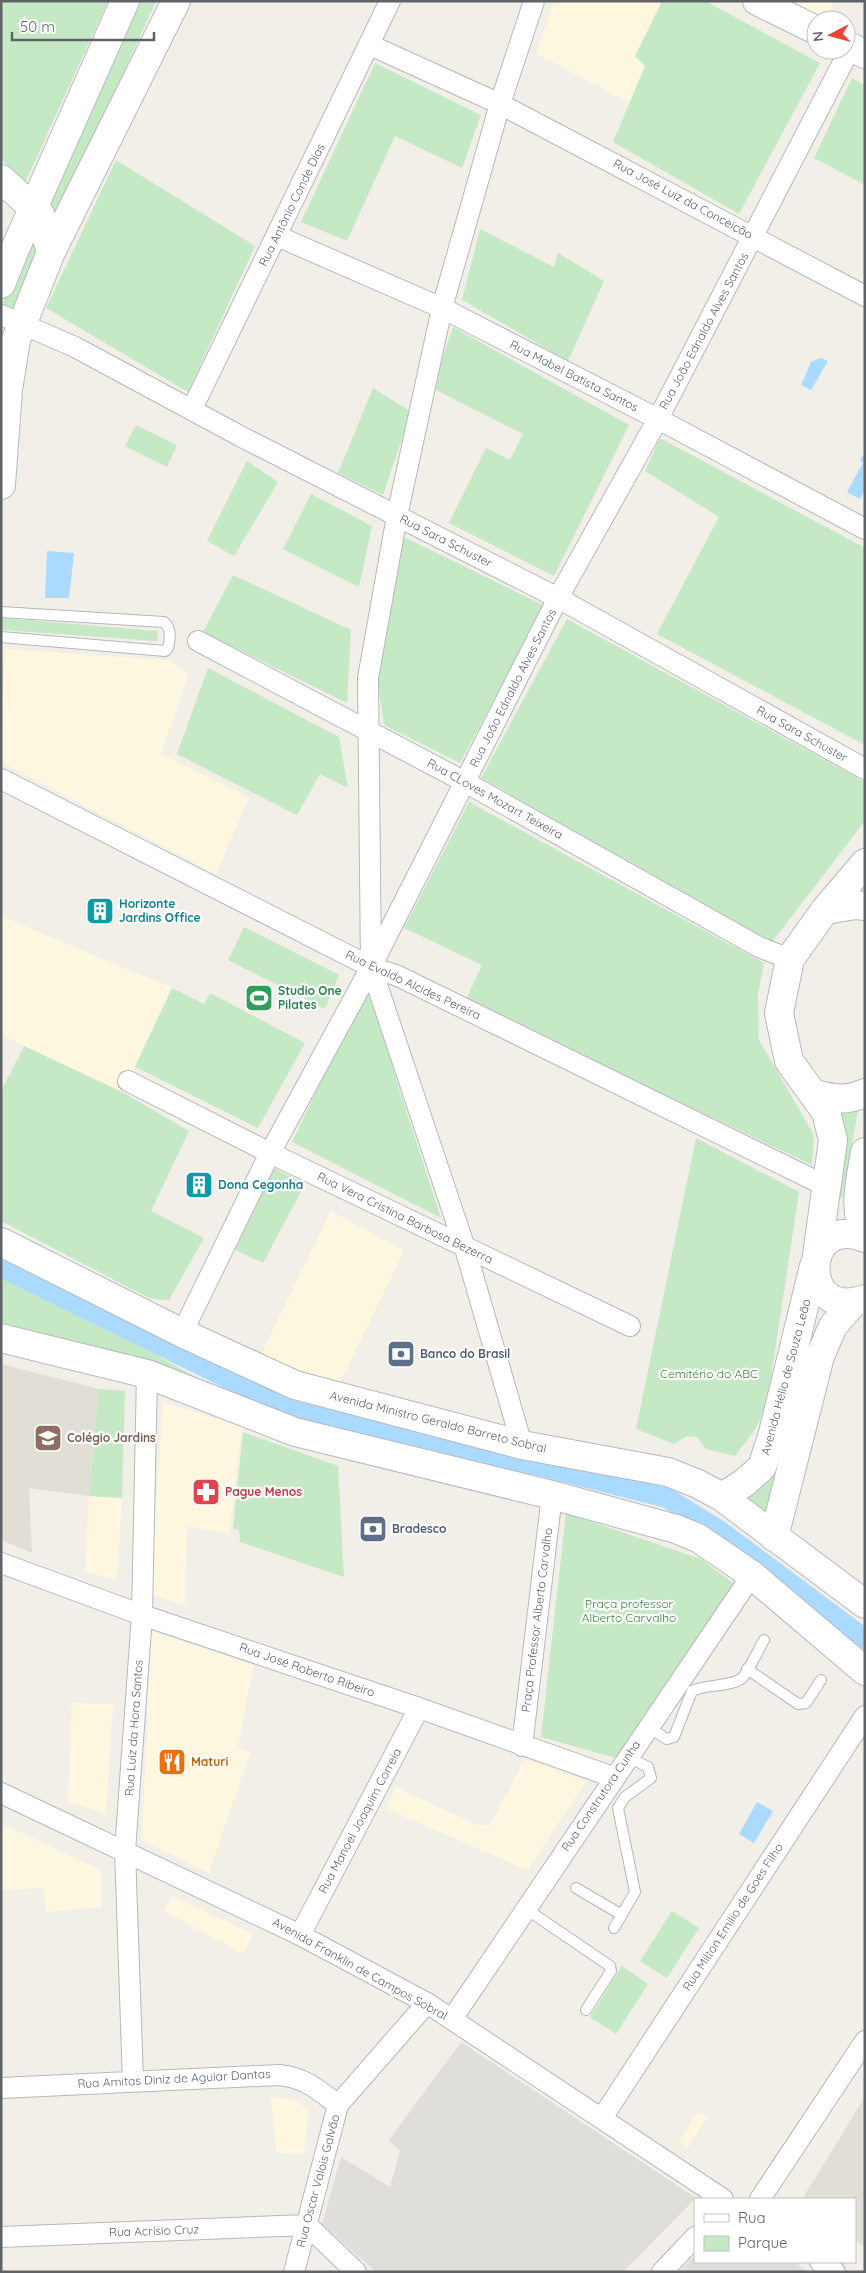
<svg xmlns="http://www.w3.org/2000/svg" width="866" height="2273" font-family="Quicksand,sans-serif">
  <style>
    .commercial { fill: #fef7e0 }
    .industrial { fill: #e0deda }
    .education { fill: #e1ded6 }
    .green { fill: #c5e8c5 }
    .water { fill: #aadaff }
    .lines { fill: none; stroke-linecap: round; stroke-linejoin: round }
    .canal { stroke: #aadaff; stroke-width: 20 }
    .lane-casing { stroke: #b5b8bc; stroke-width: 12 }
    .street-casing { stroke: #b5b8bc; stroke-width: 22 }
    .secondary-casing { stroke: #b6babf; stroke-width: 30 }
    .lane { stroke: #fff; stroke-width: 10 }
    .street { stroke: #fff; stroke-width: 20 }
    .secondary { stroke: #fff; stroke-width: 28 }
    .labels { text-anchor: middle; stroke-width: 4.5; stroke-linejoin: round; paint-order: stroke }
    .street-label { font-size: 12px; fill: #5f6368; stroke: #fff }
    .culture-label { font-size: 12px; font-weight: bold; fill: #0d838f; stroke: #fff; text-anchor: start }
    .leisure-label { font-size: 12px; font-weight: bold; fill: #27864d; stroke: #fff; text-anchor: start }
    .service-label { font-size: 12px; font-weight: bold; fill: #4e5e75; stroke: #fff; text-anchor: start }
    .park-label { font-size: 12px; fill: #348238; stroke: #fff }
    .education-label { font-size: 12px; font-weight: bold; fill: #785e54; stroke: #fff; text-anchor: start }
    .health-label { font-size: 12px; font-weight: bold; fill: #be3a42; stroke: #fff; text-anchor: start }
    .food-label { font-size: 12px; font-weight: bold; fill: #c56008; stroke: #fff; text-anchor: start }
  </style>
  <rect width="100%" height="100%" fill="#f1efe8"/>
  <path class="commercial" d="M554,1h108l-26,55 9,10 -16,37 -93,-50z
    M793,1h40l-3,19h-12z
    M5,649l164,11 19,14 -27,80 88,43 -33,77 -215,-112z
    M1,916l171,72 -50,104 -121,-57z
    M331,1211l73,40 -65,133 -79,-28z
    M163,1402l79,25 -13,107 -42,-8 -2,80 -35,-13z
    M89,1496l33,2 -5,82 -32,-8z
    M151,1631l103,33 -16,83 12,5 -41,121 -67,-33z
    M72,1703l41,1 -7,111 -38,-14z
    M525,1759l61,22 -59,89 -140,-61 8,-22 82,38h13z
    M1,1823l101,48v36l-56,5 -3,-24 -42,2z
    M172,1896l81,38 -9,20 -80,-43z
    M271,2097l22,2 16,11 -5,44 -28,-1z
    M698,2112l9,6 -19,30 -9,-6z"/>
  <path class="industrial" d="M461,2042l235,156 -73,74h-247l-54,-48 19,-67 49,30 10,-36 -11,-11z
    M695,2255v7h99l15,10h-130z"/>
  <path class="education" d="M1,1364l98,25 -10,107 -60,-8 3,65 -31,-13z
    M865,2097v150l-10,-7v-41h-53z"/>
  <path class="green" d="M1,1h107l-83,182 -24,-24z
    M134,1h22l-98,218 -17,-11z
    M662,1h43l115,62 -81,151 -126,-72 32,-76 -10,-10z
    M375,63l106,52 -19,53 -67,-32 -48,105 -46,-19z
    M852,78l13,7v100l-51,-27z
    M116,160l139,86 -67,146 -142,-84z
    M480,229l74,38 4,-14 46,28 -36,80 -106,-61z
    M34,239l11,9 -29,62h-11l-2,-7 2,-7z
    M453,327l176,98 -75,151 -105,-53 37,-75 24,12 13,-26 -91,-46z
    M373,388l38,24 -28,83 -45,-22z
    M136,425l41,20 -10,22 -42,-21z
    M660,438l205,110v197l-208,-111 62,-117 -74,-46z
    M247,461l31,21 -44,74 -27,-15z
    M311,494l61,32 -13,61 -76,-38z
    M404,537l141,69 -85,157 -76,-38 -6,-43z
    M233,575l118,55 -4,73 -144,-71z
    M2,618l156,13 -1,10 -155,-11z
    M567,619l298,163v39l-93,121 -291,-164z
    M208,668l131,69 9,51 -28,-14 -23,41 -120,-61z
    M469,802l295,161 -6,31 1,46 55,95 -2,30 -346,-165 16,-35 -78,-37z
    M244,927l95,48 -14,34 -97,-49z
    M172,988l32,16 6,-11 95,50 -47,85 -123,-61z
    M364,991h8l24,88 45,139 -149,-76z
    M24,1046l98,46 67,39 -38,80 53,27 -35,62 -18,-1 -150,-78v-130z
    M859,1105l-17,93 -9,1v-93z
    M696,1138l103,54 -32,212 -11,24 -21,28 -29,-7 -9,-12 -10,-1 -13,8 -38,-15z
    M274,1168l31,16 -42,79 -28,-13z
    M1,1276l96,44 103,60 -199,-58z
    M818,1302l-47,227 -34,-26z
    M99,1389l26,2 -3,107 -33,-2z
    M243,1432l95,34 6,111 -104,-35 -1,-12 -6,-2z
    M566,1513l135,46 35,26 -120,173 -75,-21z
    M672,1911l27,17 -32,50 -27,-17z
    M622,1966l26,18 -32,50 -26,-17z"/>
  <path class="water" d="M821,358l7,3 -17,29 -10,-5 10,-23z
    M863,455l2,1v33l-5,10 -13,-7 16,-29 -3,-3z
    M47,551l27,2 -5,45h-24z
    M757,1802l16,9 -19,32 -15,-9z"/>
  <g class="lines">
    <path class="canal" d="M1,1267l293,144 96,23 158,34 119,30 52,32 146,109"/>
    <defs>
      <path id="lane" d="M1,612l163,10c8,7 6,17 4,26l-3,3 -164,-14
        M747,1669l51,35 8,-1 15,-23
        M648,1727l19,12 7,-2 18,-46c13,-7 40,-4 50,-13 7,-7 16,-28 22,-38
        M576,1888l46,27
        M526,1909l84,57 1,5 -25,39
        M614,1928l21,-36 -17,-84 7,-11 26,-19 -3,-11 -20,-10"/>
      <path id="street" d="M370,45l130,59 365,192
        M277,236l165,72 216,111 207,110
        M1,315l74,32 165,89 318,162 307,171
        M192,409l198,-408
        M198,641l267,141 294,165 31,12
        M1,779l370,188 27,9 430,211
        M128,1081l142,72 360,173
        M182,1333l88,-180 101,-186 187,-369 100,-179 193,-372
        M522,1445l-57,-197 -94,-281 -3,-289 29,-162 45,-208 58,-204 34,-103
        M1,1563l141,52 277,93 194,69
        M522,1746l30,-251
        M1,1793l299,142 127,68 296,196
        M300,1935l119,-227
        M452,2019l300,-444
        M133,2081l-8,-230 17,-236 5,-241
        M1,2088l278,-13c27,3 38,14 59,30
        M602,2118l263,-402
        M760,2199l105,-158
        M1,2237l306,-12 49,47
        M820,2262l15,10
        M294,2272l44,-167 89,-102
        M662,2272l33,-35"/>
      <path id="secondary" d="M757,1l59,29
        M846,45l19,9
        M1,179l39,35 11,38 -35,88 -8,50 -7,95
        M51,252l125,-251
        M1,284l14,-35 110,-248
        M825,910l31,-5 9,1
        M815,1094c19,5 32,7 50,-1
        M865,1152c-4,26 -13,56 0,81
        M865,1238c-65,-26 -67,85 0,61
        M1,1242l181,91 113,52 227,60 146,27 30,12 24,13 143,107
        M817,1255l16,-115 -7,-28 -37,-51 -10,-48 11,-54 35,-49 40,-47
        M1,1338l146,36 148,58 257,63 124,34 22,9 54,37 113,96
        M722,1497l22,-14 18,-16 11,-34 41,-167
        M774,1537l46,-181 13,-30 20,-23"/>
    </defs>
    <use href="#lane" class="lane-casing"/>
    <use href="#street" class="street-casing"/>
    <use href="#secondary" class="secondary-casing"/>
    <use href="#lane" class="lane"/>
    <use href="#street" class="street"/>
    <use href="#secondary" class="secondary"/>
  </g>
  <defs>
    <symbol id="building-square" viewBox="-11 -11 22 22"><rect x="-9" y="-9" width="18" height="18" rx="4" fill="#0f9aa8" stroke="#fff"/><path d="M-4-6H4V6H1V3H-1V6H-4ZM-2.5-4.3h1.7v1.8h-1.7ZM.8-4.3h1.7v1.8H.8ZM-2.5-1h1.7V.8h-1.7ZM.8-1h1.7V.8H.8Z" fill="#fff"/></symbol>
    <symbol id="stadium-square" viewBox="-11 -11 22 22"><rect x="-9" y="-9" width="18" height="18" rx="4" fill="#2e9e5b" stroke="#fff"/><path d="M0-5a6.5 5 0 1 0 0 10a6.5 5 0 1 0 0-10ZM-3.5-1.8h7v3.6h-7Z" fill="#fff"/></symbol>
    <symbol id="bank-square" viewBox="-11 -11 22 22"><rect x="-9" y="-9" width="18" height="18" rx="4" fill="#5c6f8a" stroke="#fff"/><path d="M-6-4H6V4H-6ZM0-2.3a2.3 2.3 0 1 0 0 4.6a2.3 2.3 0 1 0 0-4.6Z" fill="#fff"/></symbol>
    <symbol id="school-square" viewBox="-11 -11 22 22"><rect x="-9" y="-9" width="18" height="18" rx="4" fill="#8d6e63" stroke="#fff"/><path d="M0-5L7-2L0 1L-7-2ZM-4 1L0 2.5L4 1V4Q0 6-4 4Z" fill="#fff"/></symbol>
    <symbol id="pharmacy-square" viewBox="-11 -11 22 22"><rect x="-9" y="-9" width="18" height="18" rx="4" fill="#e0444e" stroke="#fff"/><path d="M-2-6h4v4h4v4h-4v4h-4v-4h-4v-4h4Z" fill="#fff"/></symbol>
    <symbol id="restaurant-square" viewBox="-11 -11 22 22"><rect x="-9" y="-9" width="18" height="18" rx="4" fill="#e8710a" stroke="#fff"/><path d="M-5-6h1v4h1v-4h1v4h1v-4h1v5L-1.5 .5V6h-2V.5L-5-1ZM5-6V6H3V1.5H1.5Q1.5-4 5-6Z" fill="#fff"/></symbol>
  </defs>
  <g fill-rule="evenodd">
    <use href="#building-square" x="84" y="895" width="32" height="32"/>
    <use href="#stadium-square" x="243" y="982" width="32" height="32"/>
    <use href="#building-square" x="183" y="1169" width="32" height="32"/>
    <use href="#bank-square" x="385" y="1338" width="32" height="32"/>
    <use href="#school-square" x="32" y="1422" width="32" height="32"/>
    <use href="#pharmacy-square" x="190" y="1476" width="32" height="32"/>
    <use href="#bank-square" x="357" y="1513" width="32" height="32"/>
    <use href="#restaurant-square" x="156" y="1746" width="32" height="32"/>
  </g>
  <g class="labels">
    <g class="street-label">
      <text transform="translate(683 199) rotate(28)" y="4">Rua José Luiz da Conceição</text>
      <text transform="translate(292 205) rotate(-64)" y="4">Rua Antônio Conde Dias</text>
      <text transform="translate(704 331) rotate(-62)" y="4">Rua João Ednaldo Alves Santos</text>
      <text transform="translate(574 376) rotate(27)" y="4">Rua Mabel Batista Santos</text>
      <text transform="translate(446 541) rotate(27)" y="4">Rua Sara Schuster</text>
      <text transform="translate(513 688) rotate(-63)" y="4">Rua João Ednaldo Alves Santos</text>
      <text transform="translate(802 734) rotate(29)" y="4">Rua Sara Schuster</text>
      <text transform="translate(495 799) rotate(29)" y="4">Rua CLoves Mozart Teixeira</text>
      <text transform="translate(413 985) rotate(25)" y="4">Rua Evaldo Alcides Pereira</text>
      <text transform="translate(405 1218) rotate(26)" y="4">Rua Vera Cristina Barbosa Bezerra</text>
      <text transform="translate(786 1377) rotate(-75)" y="4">Avenida Hélio de Souza Leão</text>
      <text transform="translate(438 1422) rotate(14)" y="4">Avenida Ministro Geraldo Barreto Sobral</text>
      <text transform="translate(537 1620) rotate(-83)" y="4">Praça Professor Alberto Carvalho</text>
      <text transform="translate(307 1670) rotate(19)" y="4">Rua José Roberto Ribeiro</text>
      <text transform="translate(134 1728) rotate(-86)" y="4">Rua Luiz da Hora Santos</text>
      <text transform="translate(601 1796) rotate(-56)" y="4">Rua Construtora Cunha</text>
      <text transform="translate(360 1821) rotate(-62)" y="4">Rua Manoel Joaquim Correia</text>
      <text transform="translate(733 1917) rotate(-57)" y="4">Rua Milton Emilio de Goes Filho</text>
      <text transform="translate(360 1969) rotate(29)" y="4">Avenida Franklin de Campos Sobral</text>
      <text transform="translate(174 2079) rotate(-3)" y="4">Rua Amitas Diniz de Aguiar Dantas</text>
      <text transform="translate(318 2181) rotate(-75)" y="4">Rua Oscar Valois Galvão</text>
      <text transform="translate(154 2231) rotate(-2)" y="4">Rua Acrísio Cruz</text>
    </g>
    <g class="culture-label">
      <text x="119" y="908">Horizonte<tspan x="119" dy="14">Jardins Office</tspan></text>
      <text x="218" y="1189">Dona Cegonha</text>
    </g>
    <g class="leisure-label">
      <text x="278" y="995">Studio One<tspan x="278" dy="14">Pilates</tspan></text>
    </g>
    <g class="service-label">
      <text x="420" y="1358">Banco do Brasil</text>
      <text x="392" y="1533">Bradesco</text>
    </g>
    <g class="park-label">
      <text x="709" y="1378">Cemitério do ABC</text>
      <text x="629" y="1608">Praça professor<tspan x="629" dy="14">Alberto Carvalho</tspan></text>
    </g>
    <g class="education-label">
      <text x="67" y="1442">Colégio Jardins</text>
    </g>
    <g class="health-label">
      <text x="225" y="1496">Pague Menos</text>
    </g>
    <g class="food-label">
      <text x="191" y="1766">Maturi</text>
    </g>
  </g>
  <rect width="866" height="2273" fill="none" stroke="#5f6368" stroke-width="5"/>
  <rect x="694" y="2198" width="162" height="65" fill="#ffffff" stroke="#bfc1c3"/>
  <rect x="704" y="2214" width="25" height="8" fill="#ffffff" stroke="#bfc1c3"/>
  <text x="738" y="2223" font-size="15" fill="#5f6368">Rua</text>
  <rect x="704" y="2236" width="25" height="15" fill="#c5e8c5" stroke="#bfc1c3"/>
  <text x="738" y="2248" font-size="15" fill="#5f6368">Parque</text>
  <g transform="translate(831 35) rotate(264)"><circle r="24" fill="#ffffff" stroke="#bfc1c3"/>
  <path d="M0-4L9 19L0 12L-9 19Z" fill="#ea4335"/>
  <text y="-8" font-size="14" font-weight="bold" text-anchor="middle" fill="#5f6368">N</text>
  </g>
  <path d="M12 32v8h142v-8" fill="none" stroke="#5f6368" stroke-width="2.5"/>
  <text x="20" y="32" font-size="15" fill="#5f6368" stroke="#ffffff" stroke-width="4" paint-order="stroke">50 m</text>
</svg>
